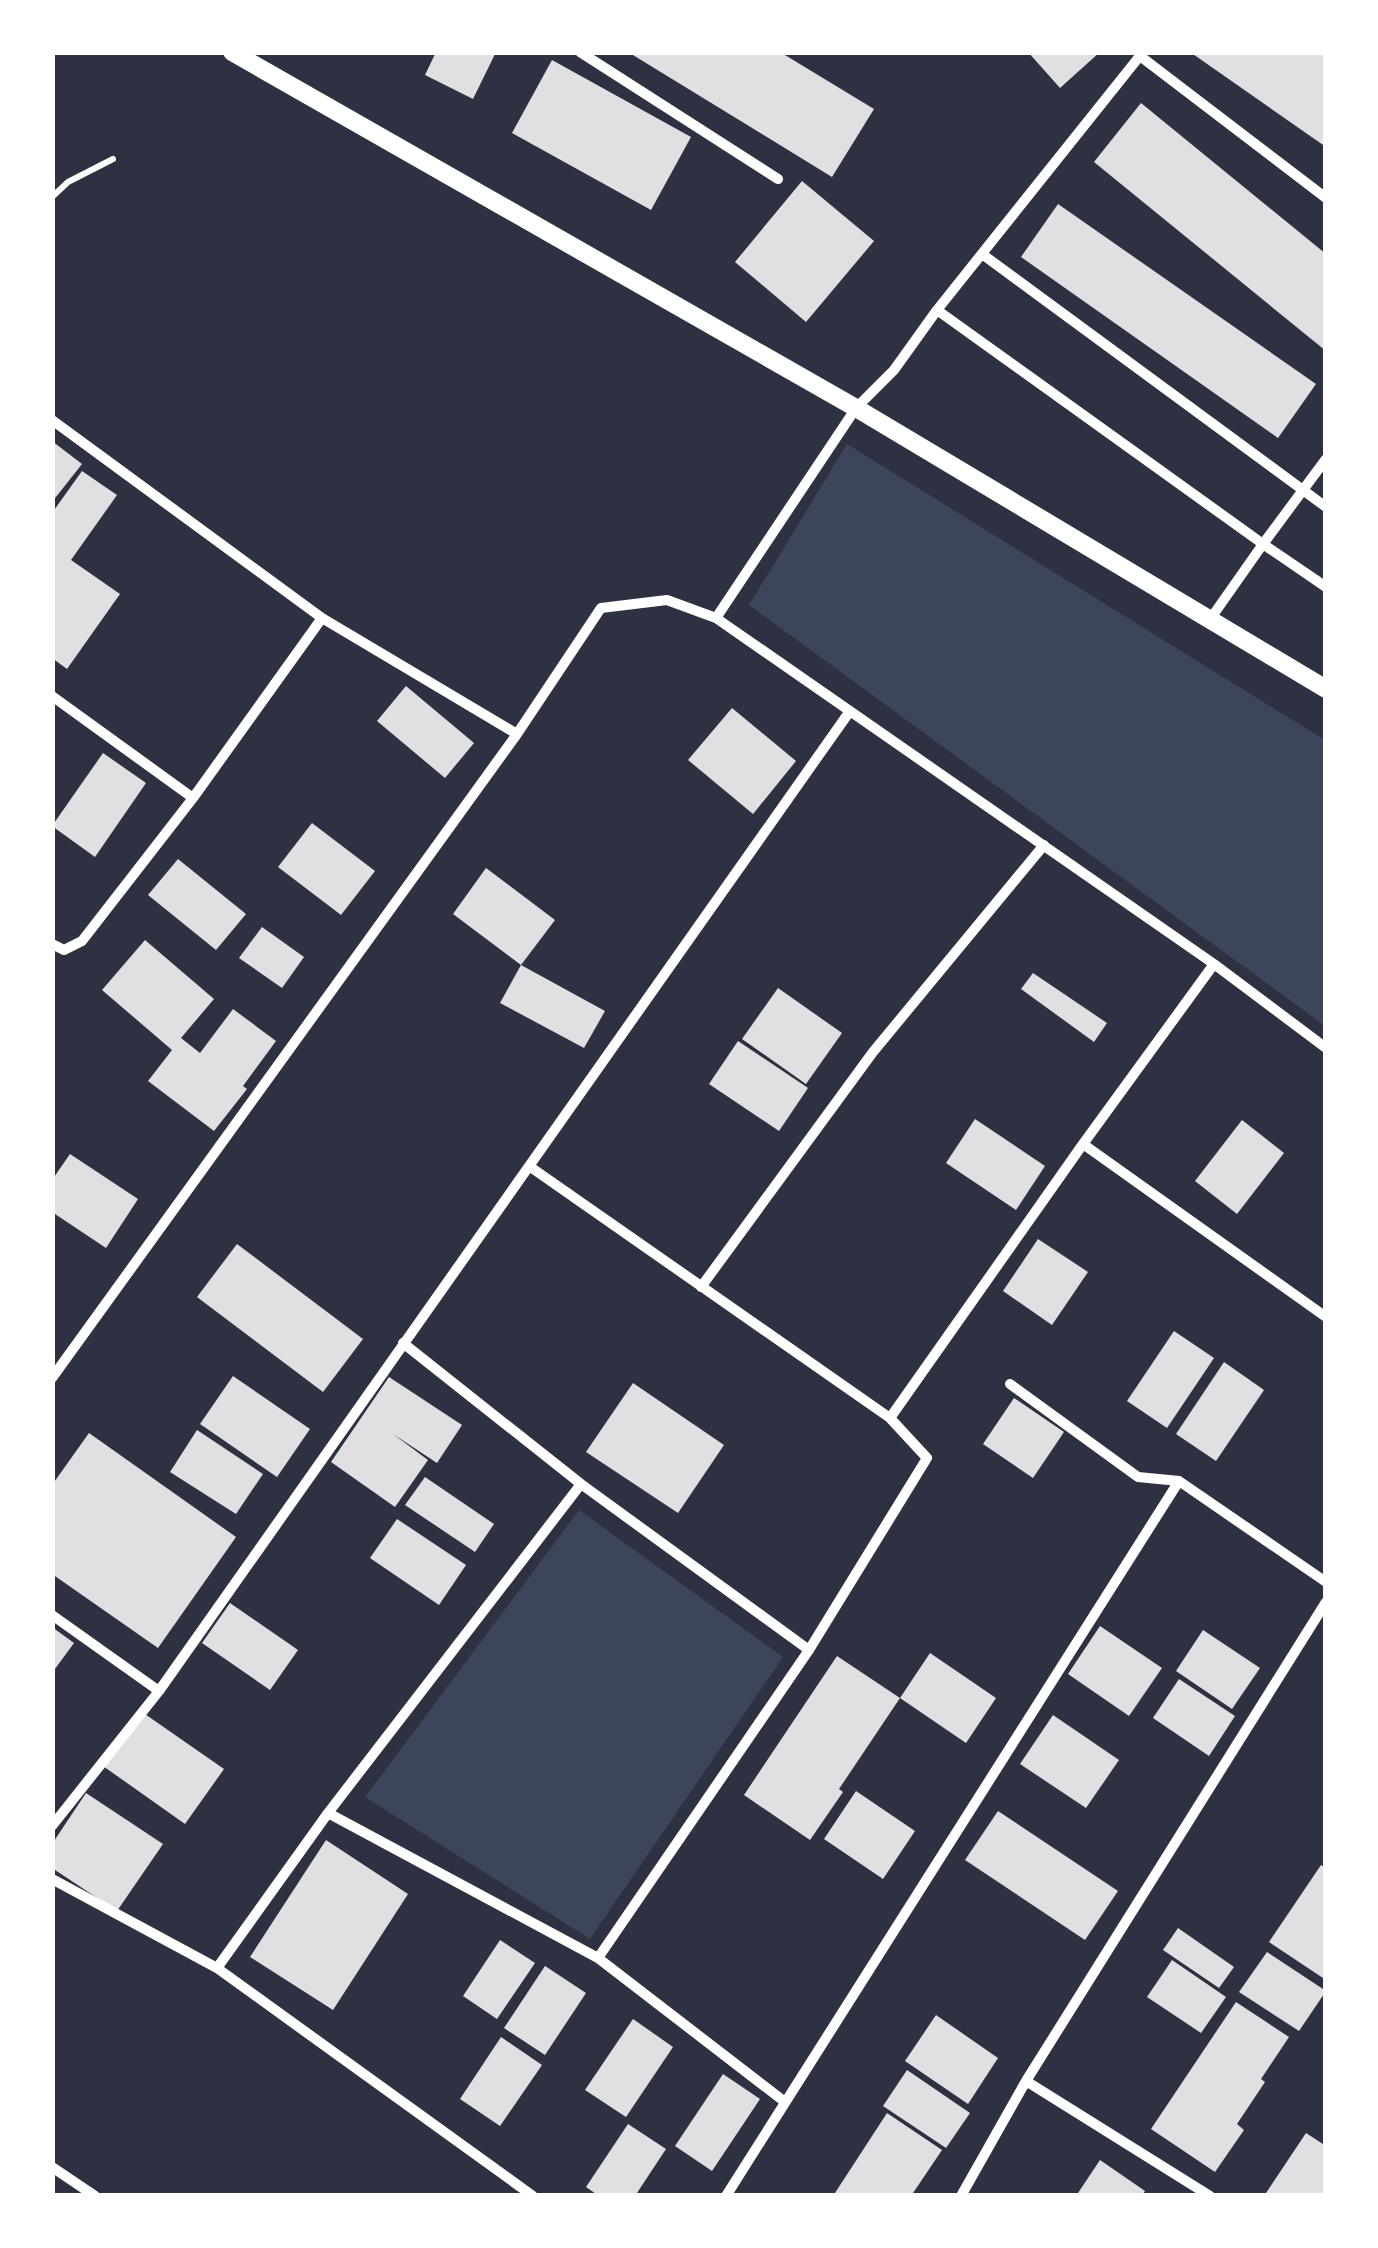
<svg xmlns="http://www.w3.org/2000/svg" width="1378" height="2248" font-family="'Sofia Sans Condensed',sans-serif">
  <style>
    .green { fill: #3c4559 }
    .building { fill: #e0e0e3 }
    .lines { fill: none; stroke-linecap: round; stroke-linejoin: round }
    .path { stroke: #fff; stroke-width: 6 }
    .minor { stroke: #fff; stroke-width: 10 }
    .tertiary { stroke: #fff; stroke-width: 18 }
  </style>
  <rect width="100%" height="100%" fill="#2d3142"/>
  <path class="green" d="M847,444l478,296v286l-576,-421z
    M579,1510l204,147 -193,282 -225,-142z"/>
  <path class="building" d="M436,52h60l-23,47 -48,-24z
    M628,52h152l94,57 -42,68z
    M1028,52h72l-40,36z
    M1190,52h129l7,5v90z
    M552,60l139,77 -40,73 -139,-77z
    M1141,103l185,151v97l-232,-189z
    M802,181l72,60 -68,81 -71,-60z
    M1058,204l258,180 -38,54 -257,-181z
    M52,441l30,23 -30,38z
    M82,471l35,24 -46,65 49,34 -53,75 -15,-11v-145z
    M406,686l68,57 -29,35 -68,-57z
    M732,708l64,53 -43,53 -65,-54z
    M103,753l43,30 -51,74 -43,-31z
    M312,823l63,48 -34,44 -63,-48z
    M178,859l68,55 -30,36 -68,-55z
    M486,868l69,52 -34,45 -68,-51z
    M262,927l42,30 -22,31 -43,-30z
    M145,940l69,59 -33,39 19,15 33,-44 43,32 -33,45 4,3 -33,42 -66,-50 24,-31 -70,-60z
    M521,965l84,46 -21,37 -84,-45z
    M1033,973l74,50 -13,19 -73,-53z
    M778,988l64,45 -36,51 -64,-45z
    M738,1041l70,47 -29,43 -70,-47z
    M975,1119l70,47 -29,44 -70,-47z
    M1242,1120l42,33 -47,61 -42,-33z
    M70,1154l68,45 -32,49 -54,-36v-32z
    M1038,1239l50,33 -36,53 -49,-34z
    M237,1244l126,95 -40,53 -126,-95z
    M1174,1331l40,27 -47,70 -40,-27z
    M1224,1362l40,28 -48,71 -40,-27z
    M233,1376l77,53 -33,48 -77,-53z
    M389,1377l73,48 -25,38 -44,-29 35,26 -33,47 -64,-45z
    M633,1383l91,62 -46,68 -92,-61z
    M1014,1398l50,34 -31,46 -50,-34z
    M197,1430l66,44 -27,40 -66,-42z
    M89,1433l147,104 -78,111 -106,-74v-89z
    M425,1477l69,47 -19,28 -70,-47z
    M397,1519l69,46 -27,40 -69,-47z
    M230,1603l68,47 -28,40 -68,-47z
    M1100,1626l62,42 -33,48 -61,-42z
    M52,1627l22,16 -22,30z
    M1203,1630l57,38 -28,41 -56,-38z
    M930,1653l66,45 -30,45 -66,-45 -61,91 4,3 -33,48 -66,-45 93,-139 63,42z
    M1179,1679l56,37 -26,40 -56,-38z
    M142,1712l82,57 -39,55 -82,-58z
    M1053,1715l66,45 -33,48 -66,-44z
    M856,1791l59,40 -32,48 -59,-40z
    M86,1793l77,51 -46,67 -65,-43v-24z
    M998,1811l120,80 -33,49 -120,-80z
    M326,1840l82,54 -75,116 -83,-53z
    M1321,1865l5,3v112l-57,-38z
    M1178,1928l56,39 -15,21 -56,-38z
    M500,1940l35,23 -38,56 -34,-23z
    M1267,1952l59,39 -27,40 -60,-39z
    M1172,1960l54,37 -25,36 -54,-36z
    M545,1966l41,27 -41,62 -41,-27z
    M1236,2002l53,35 -28,42 4,3 -28,42 7,6 -29,42 -64,-43z
    M936,2015l62,43 -30,46 -63,-43z
    M633,2019l40,28 -47,70 -41,-27z
    M501,2037l41,28 -42,61 -40,-27z
    M907,2070l63,43 -24,35 -63,-42z
    M723,2074l37,25 -48,72 -37,-25z
    M887,2113l55,37 -31,46h-78z
    M628,2124l38,25 -31,47h-36l-13,-9z
    M1306,2133l20,13v43l-5,7h-57z
    M1100,2160l45,31 -3,5h-66z"/>
  <g class="lines">
    <path class="path" d="M52,197l16,-15 45,-23"/>
    <path class="minor" d="M580,52l198,127
      M1140,56l186,142
      M982,254l344,253
      M937,310l206,-258
      M52,420l270,198 195,116
      M716,618l140,-210 38,-38 43,-60 326,234 63,-85
      M1211,618l52,-74 63,43
      M52,696l141,102 129,-180
      M52,944l12,6 18,-9 111,-143
      M1214,964l-131,180 243,173
      M529,1166l361,252
      M701,1287l172,-235 171,-207
      M52,1378l465,-644 84,-126 66,-8 49,18 498,346 112,84
      M1010,1384l128,93 41,4
      M581,1484l228,166
      M52,1615l107,76
      M328,1813l253,-329 -178,-141
      M52,1826l107,-135 691,-980
      M52,1879l165,89
      M598,1958l211,-308 118,-192 -37,-40 193,-274
      M1026,2081l184,115
      M52,2167l43,29
      M533,2196l-316,-228 111,-155 270,145 187,144
      M726,2196l453,-715 147,101
      M961,2196l65,-115 300,-479"/>
    <path class="tertiary" d="M232,52l624,356 470,281"/>
  </g>
  <rect width="1378" height="2248" fill="none" stroke="#ffffff" stroke-width="110"/>
</svg>
